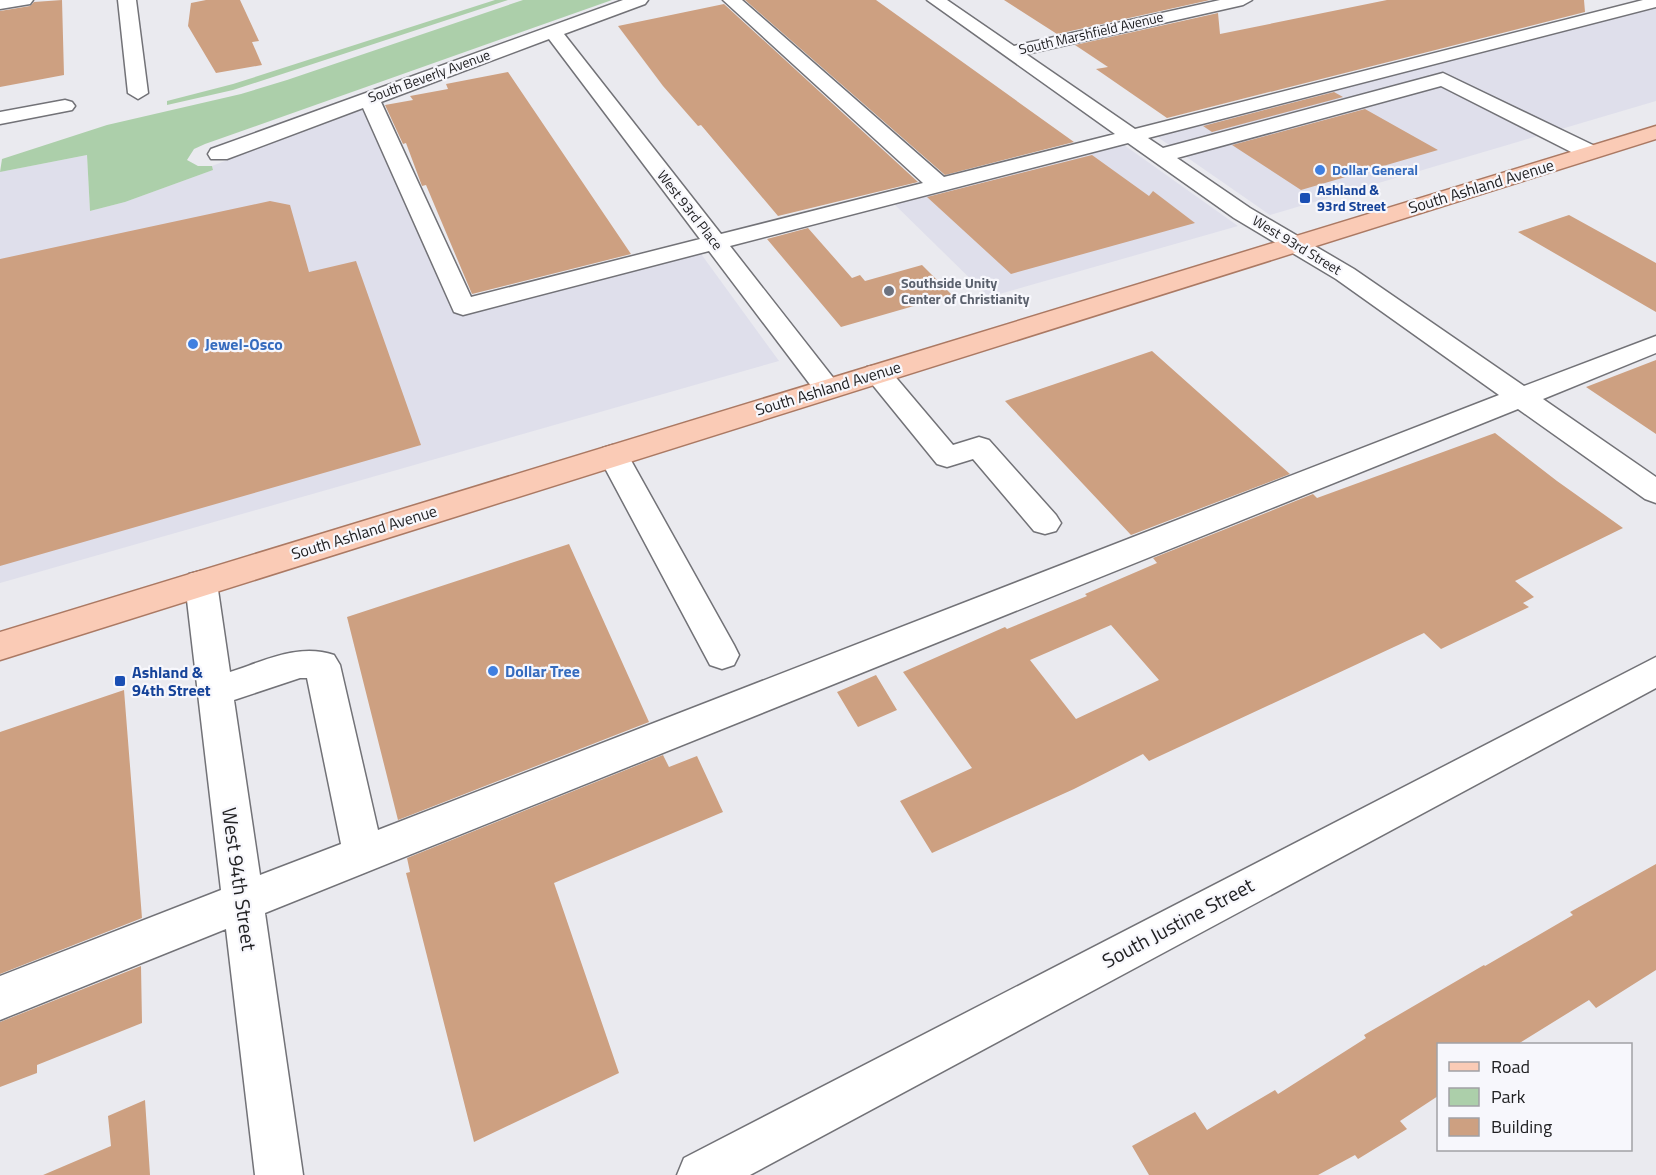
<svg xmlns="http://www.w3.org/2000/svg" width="1656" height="1175" font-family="'Titillium Web',sans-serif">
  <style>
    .built { fill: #dfdfeb }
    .green { fill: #accfaa }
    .building { fill: #cda081; fill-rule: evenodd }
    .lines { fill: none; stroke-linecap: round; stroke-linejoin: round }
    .minor-casing { stroke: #727277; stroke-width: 3 }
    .major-casing { stroke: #ab7963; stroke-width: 3 }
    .minor { fill: #fff; fill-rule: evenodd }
    .major { fill: #facbb6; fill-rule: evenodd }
    .shop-dot { fill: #3f7fe0; stroke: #f7f7fc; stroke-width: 2 }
    .transit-dot { fill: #1a4fb4; stroke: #f7f7fc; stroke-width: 2 }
    .worship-dot { fill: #6b7280; stroke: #f7f7fc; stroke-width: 2 }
    .labels { text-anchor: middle; stroke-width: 4.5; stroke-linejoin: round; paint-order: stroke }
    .far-street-label { font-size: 14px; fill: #212123; stroke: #f7f7fc }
    .far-shop-label { font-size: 14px; font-weight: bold; fill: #366cbe; stroke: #f7f7fc; text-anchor: start }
    .far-transit-label { font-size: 14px; font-weight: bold; fill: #164399; stroke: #f7f7fc; text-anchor: start }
    .far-worship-label { font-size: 14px; font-weight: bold; fill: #5b616d; stroke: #f7f7fc; text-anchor: start }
    .street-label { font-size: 16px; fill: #212123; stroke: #f7f7fc }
    .shop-label { font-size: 16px; font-weight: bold; fill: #366cbe; stroke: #f7f7fc; text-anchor: start }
    .transit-label { font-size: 16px; font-weight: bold; fill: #164399; stroke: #f7f7fc; text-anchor: start }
    .near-street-label { font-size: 20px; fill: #212123; stroke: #f7f7fc }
  </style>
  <rect width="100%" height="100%" fill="#eaeaef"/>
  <path class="built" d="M1656,2v99l-386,114 -121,-84z
    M372,104l91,203 233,-60 83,114 -779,222v-411l87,-17 3,56 35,-9 88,-32 -1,-4z
    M1117,140l121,86 -249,71 -101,-99z"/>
  <path class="green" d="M495,0h13l-275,90 -66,15v-4l66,-17z
    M523,0h89l-407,144 -11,5 -7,11 11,6h14l1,4 -88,32 -35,9 -3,-56 -87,17 2,-13 105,-34 134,-31 46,-14z"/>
  <path class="building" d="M62,0l2,75 -64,12v-76l30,-5 4,-4z
    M206,0h34l19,41 -7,1 10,23 -46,8 -28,-47 3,-23z
    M745,0h131l198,142 -129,33z
    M1004,0h206l-153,34z
    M1387,0h197l1,12 -418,106 -71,-49 12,-2 -33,-22 143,-32 2,21z
    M724,4l194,178 -140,34 -77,-91 -3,1 -35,-40 -45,-60z
    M508,72l123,182 -159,40 -46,-109 -4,1 -16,-43 -3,1 -18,-39 28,-5 -3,-4 38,-7 -2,-5z
    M1334,92l9,5 -131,35 -9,-6z
    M1365,109l73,41 -137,40 -69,-45z
    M1092,155l57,41 4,-5 42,32 -184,51 -84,-77z
    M270,201l20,4 19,67 47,-11 65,184 -421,121v-307z
    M1569,215l87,48v49l-138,-80z
    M808,228l44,50 8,-3 5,6 57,-16 30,30 -111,32 -74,-88z
    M1152,351l138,123 -159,61 -126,-134z
    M1656,360v74l-70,-47z
    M1495,433l62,48 66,47 -108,53 19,16 -11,6 6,4 -88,42 -17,-16 -275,128 -6,-7 -69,35 -142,64 -32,-52 72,-33 -69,-96 102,-45 2,2 80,-33 -2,-2 72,-31 -4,-5 160,-64 4,4zM1111,625l48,55 -83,39 -46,-59z
    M569,544l80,178 -251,98 -51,-203z
    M876,675l21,35 -39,17 -21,-35z
    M124,690l18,228 -142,56v-242z
    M663,755l6,12 28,-11 26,56 -169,71 65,190 -145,69 -68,-269 4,-1 -3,-14z
    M1656,864v106l-60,38 -7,-8 -71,44h-80v52l-38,25 7,8 -49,30 -3,-4 -37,20h-169l-17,-29 63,-34 12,18 68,-40 3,4 88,-56 -2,-3 120,-70 1,1 88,-51 -3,-3z
    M141,966l1,57 -105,42v8l-37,14v-65z
    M145,1100l5,75h-107l68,-29 -3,-30z"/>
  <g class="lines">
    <defs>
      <path id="minor" d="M0,0h33l-3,4 -30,5z
        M118,0h18l12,93 -10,6 -10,-6z
        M623,0h25l-3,4 -81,30 157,200 202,-51 -200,-183h19l202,177 171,-43 -188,-134h20l67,46 206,-46h32l-9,5 -217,49 109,75 508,-129h13v7l-508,131 15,10 280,-75 154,74 3,5 -3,5h-16l-140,-71 -264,72 73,50 104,61 170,117 132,-50v17l-113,46 113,78v26l-11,-4 -127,-90 -1253,504 38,262h-48l-29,-246 -226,91v-44l221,-86 -36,-307 4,-9 12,-3 12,3 4,9 13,89c34,-11 69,-29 104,-17l6,10 38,165 1121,-435 -163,-116 -102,-61 -106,-75 -398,103 112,143 -4,6 -10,3 -10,-3 -109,-144 -246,64 -9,-3 -91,-204 -136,51h-16l-3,-5 3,-5zM549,39l151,200 -229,58 -90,-195zM300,678h7l34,166 -81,31 -26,-175z
        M65,100l7,2 3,4 -3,4 -72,14v-12z
        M877,365l10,2 66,78 26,-8 10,3 67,75 5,8 -5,8 -11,3 -11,-3 -61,-72 -26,8 -10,-3 -74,-91 4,-6z
        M613,445l10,3 5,7 106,190 5,10 -5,10 -12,4 -12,-4 -112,-210 5,-7z
        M1656,657v31l-906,487h-73l7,-17z"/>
      <path id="major" d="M1656,126v13l-1656,521v-28z"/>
    </defs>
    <use href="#minor" class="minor-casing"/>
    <use href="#major" class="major-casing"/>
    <use href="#minor" class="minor"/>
    <use href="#major" class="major"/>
  </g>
  <g class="shop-dot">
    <circle cx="1320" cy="170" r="6"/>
    <circle cx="193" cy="344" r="6"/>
    <circle cx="493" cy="671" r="6"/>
  </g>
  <g class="transit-dot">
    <rect x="1299" y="192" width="12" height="12" rx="3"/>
    <rect x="114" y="675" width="12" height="12" rx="3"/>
  </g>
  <circle class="worship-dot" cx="889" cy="291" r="6"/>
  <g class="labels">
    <g class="far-street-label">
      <text transform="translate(1091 33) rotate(-13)" y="5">South Marshfield Avenue</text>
      <text transform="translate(429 76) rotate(-20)" y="5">South Beverly Avenue</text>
      <text transform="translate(690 210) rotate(52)" y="5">West 93rd Place</text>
      <text transform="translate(1297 245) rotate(31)" y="5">West 93rd Street</text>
    </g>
    <g class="far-shop-label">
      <text x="1332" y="175">Dollar General</text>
    </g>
    <g class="far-transit-label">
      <text x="1317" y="195">Ashland &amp;<tspan x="1317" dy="16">93rd Street</tspan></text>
    </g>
    <g class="far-worship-label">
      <text x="901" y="288">Southside Unity<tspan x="901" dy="16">Center of Christianity</tspan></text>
    </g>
    <g class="street-label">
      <text transform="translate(1481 186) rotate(-17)" y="6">South Ashland Avenue</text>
      <text transform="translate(828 388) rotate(-17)" y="6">South Ashland Avenue</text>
      <text transform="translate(364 532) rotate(-17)" y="6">South Ashland Avenue</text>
    </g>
    <g class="shop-label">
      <text x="205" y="350">Jewel-Osco</text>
      <text x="505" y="677">Dollar Tree</text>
    </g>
    <g class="transit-label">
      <text x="132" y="678">Ashland &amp;<tspan x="132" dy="18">94th Street</tspan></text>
    </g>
    <g class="near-street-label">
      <text transform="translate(239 879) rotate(82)" y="7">West 94th Street</text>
      <text transform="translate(1178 923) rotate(-28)" y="7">South Justine Street</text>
    </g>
  </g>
  <rect x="1437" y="1043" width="195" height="108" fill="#f7f7fc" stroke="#a1a1a5" stroke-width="1.5"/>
  <rect x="1449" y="1062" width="30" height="9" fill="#facbb6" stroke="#a1a1a5" stroke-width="1.5"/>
  <text x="1491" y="1073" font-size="18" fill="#212123">Road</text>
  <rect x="1449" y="1088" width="30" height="18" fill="#accfaa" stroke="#a1a1a5" stroke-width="1.5"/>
  <text x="1491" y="1103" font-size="18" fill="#212123">Park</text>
  <rect x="1449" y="1118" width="30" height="18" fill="#cda081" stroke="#a1a1a5" stroke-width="1.5"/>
  <text x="1491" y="1133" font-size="18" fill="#212123">Building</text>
</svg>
